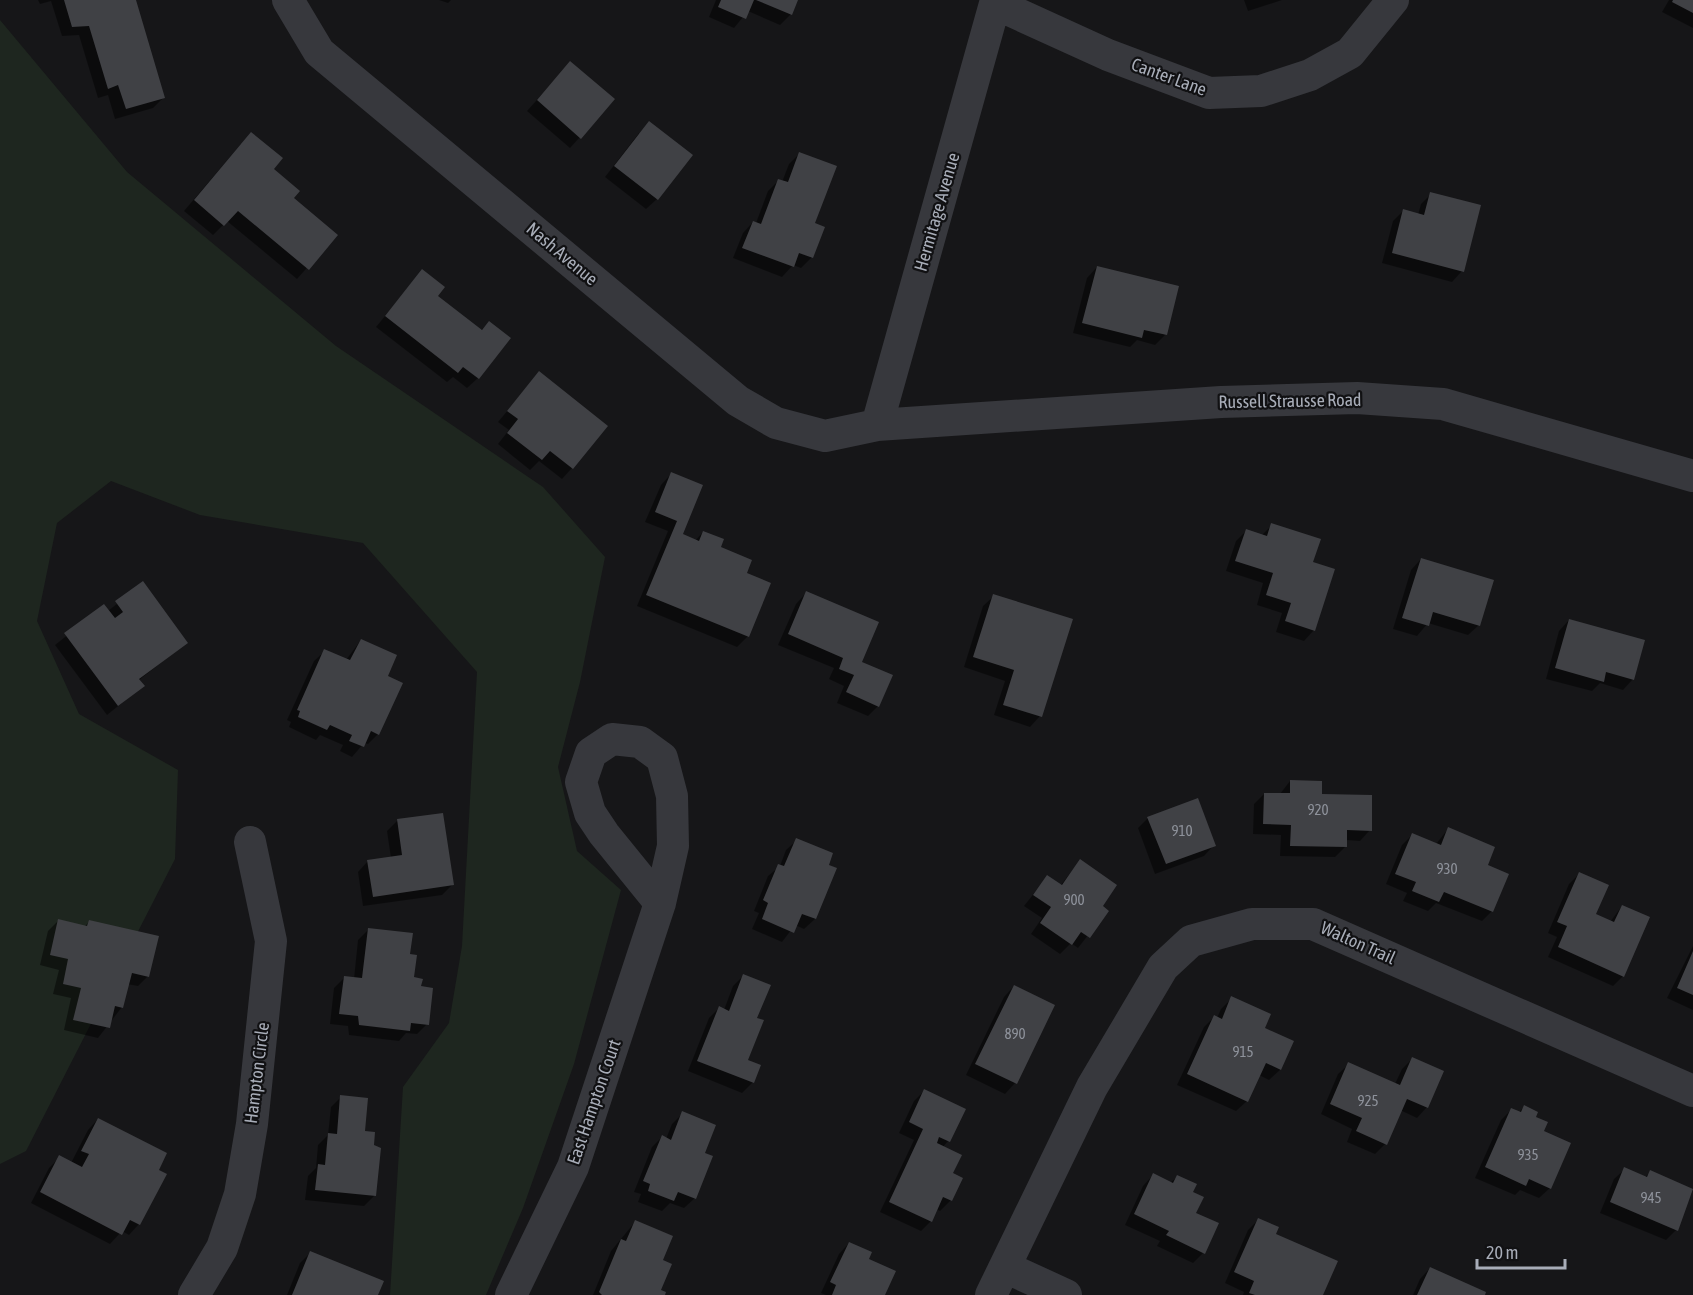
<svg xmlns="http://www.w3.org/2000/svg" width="1693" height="1295" font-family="'Asap Condensed',sans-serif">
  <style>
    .green { fill: #1e261f }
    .shadow { fill: #0007 }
    .building { fill: #404145 }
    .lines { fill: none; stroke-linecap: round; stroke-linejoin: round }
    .street { stroke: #37383d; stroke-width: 32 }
    .labels { text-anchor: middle; stroke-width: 4.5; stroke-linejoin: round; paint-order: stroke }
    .number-label { font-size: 15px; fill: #8e929b }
    .street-label { font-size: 18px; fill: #a8adb8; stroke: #111113 }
  </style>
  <rect width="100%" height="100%" fill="#161618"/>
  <path class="green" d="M0,20l127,152 209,174 207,141 62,70 -25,125 -22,85 19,84 44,39 -47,174 -51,144 -37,87h-96l13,-208 46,-64 13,-77 15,-274 -114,-129 -163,-28 -89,-34 -54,42 -20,98 42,93 99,56 -3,89 -149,292 -26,13z"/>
  <path class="shadow" d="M38,0h96l29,98 -10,10 -38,11 -7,-24 -10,3 -19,-63 -17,1 -11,-35 -11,3z
    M439,0h12l-3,3z
    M716,0h81l-7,15 -10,10 -32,-14 -14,17 -25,-11z
    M1244,0h38l-34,11z
    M1669,0h24v28l-31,-16z
    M560,74l20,63 -10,11 -43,-37z
    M639,133l18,66 -11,10 -41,-32z
    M241,144l31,25 20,30 44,36 -39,44 -70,-58 -14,14 -29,-24z
    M800,153l14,71 -2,33 -11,11 -8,-3 -11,12 -49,-19 10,-25 10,-11 3,1 12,-32 11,-11 3,2 7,-18z
    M1431,194l31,77 -10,11 -70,-19 11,-42 10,-10 15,4 3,-11z
    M1097,267l68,68 -10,10 -18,-5 -7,7 -57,-14 14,-55z
    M422,271l14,25 44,35 9,-8 -11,55 -11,10 -14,-11 -6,5 -71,-55z
    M539,373l33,95 -10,11 -23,-18 -9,9 -32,-26 11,-14 -11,-8z
    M671,474l10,61 14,6 8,-9 42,42 3,62 -11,11 -100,-41 31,-75 -23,-9 16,-37z
    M1272,525l39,38 3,67 -10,11 -28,-9 6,-19 -25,-8 6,-22 -37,-12 10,-30 10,-10 15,5z
    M1421,559l58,66 -11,10 -40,-12 -11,13 -24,-7 18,-59z
    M143,583l43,60 -47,37 4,6 -36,29 -52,-70 49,-39 4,5z
    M806,593l54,70 18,43 -10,10 -31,-13 7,-17 -15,-7 5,-11 -56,-23 18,-41z
    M994,596l46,120 -10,11 -36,-12 11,-34 -41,-14 19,-61z
    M1569,620l64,59 -10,11 -23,-7 -8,8 -46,-12 13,-48z
    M361,640l25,37 -8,57 -10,10 -4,-1 -12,14 -12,-6 3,-6 -23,-10 -4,5 -27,-13 2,-5 -4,-2 27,-59 11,-10 21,9z
    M1290,781l31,14 49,35 -10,11 -14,-1 -1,7 -10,10 -55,-1 1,-21 -28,-1 1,-30 10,-10h16z
    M1148,818l66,27 -10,11 -49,18 -17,-46z
    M397,821l55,64 -10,10 -79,11 -5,-34 10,-11 23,-3 -4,-27z
    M1448,829l38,37 6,45 -10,10 -46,-18 -8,8 -25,-10 4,-8 -21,-9 16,-39 11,-11 23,10z
    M797,840l30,26 8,3 -20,50 -11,10 -9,-4 -13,17 -30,-13 7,-16 -5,-2 14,-35 12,-10 6,-16z
    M1080,861l21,45 6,5 -29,37 -7,-5 -11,11 -29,-20 11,-16 -18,-12 23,-29 13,9z
    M1580,873l14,41 16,8 12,-16 1,70 -10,10 -65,-29 9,-20 -9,-4 21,-49z
    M58,921l26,6 5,-5 59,54 -10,10 -11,-2 -5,23 -24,31 -34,-8 7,-32 -18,-4 6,-24 -19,-5 8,-34z
    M369,929l40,27 3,23 8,8 7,37 -10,10 -11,-1 -7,8 -50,-6 -1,-9 -18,-2 4,-36 11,-11 9,2 4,-39z
    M1693,946v64l-26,-12z
    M744,975l11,44 -9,42 13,5 -6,16 -11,11 -54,-22 21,-53 10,-10 5,2 9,-24z
    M1014,986l39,19 -38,78 -10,11 -39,-19 38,-78z
    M1232,998l31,30 29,14 -12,28 -11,10 -10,-5 -12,26 -11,10 -59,-26 27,-58 10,-10 3,1 4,-9z
    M1412,1059l15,48 -10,11 -17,-8 -15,34 -10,10 -28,-12 5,-13 -31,-15 17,-40 11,-10 46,20 7,-15z
    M924,1091l40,18 -16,32 -6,7 9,26v26l-11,11 -4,-2 -5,12 -10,10 -41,-19 34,-72 -15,-7 15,-32z
    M341,1097l23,35 10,64 -10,10 -59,-6 3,-24 8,-8 2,-23 10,-10 3,-28z
    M1524,1107l18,25 8,56 -11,10 -19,-8 -5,5 -40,-17 26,-58 10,-10 7,3z
    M683,1113l20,41 -8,44 -11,10 -14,-5 -8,8 -24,-9 3,-8 -7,-2 18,-45 10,-10 4,2 6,-15z
    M98,1119l59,52 -18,53 -10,11 -7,-4 -12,13 -79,-41 18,-35 11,-11 11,6 17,-33z
    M1625,1169l20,8 6,-5 42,18 -17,40 -10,10 -66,-27 14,-34z
    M1153,1175l17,8 7,-6 14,16 12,60 -10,10 -36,-17 3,-5 -35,-16 18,-39z
    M1259,1219l15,15 47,61h-78l1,-3 -19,-9 23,-53z
    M635,1222l26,39 -2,29 5,5h-71l18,-44z
    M849,1243l18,17 17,35h-58l-5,-2 18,-39z
    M311,1252l66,43h-90l13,-32z
    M1430,1268l53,27h-70l7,-16z"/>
  <path class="building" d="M64,0h72l29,98 -39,11 -8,-24 -10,4 -19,-63 -17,1z
    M721,0h33l-8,19 -28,-12z
    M756,0h42l-6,15z
    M1673,0h20v13l-21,-11z
    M570,61l45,38 -34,40 -44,-39z
    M649,121l44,34 -35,45 -44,-34z
    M251,132l32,26 -9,11 26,22 -6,7 44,37 -29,35 -71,-59 -14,15 -30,-26z
    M799,152l38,14 -22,57 10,4 -12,31 -14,-5 -5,14 -52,-19 11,-27 8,3 17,-45 10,3z
    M1430,192l51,13 -17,67 -72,-19 11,-44 21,6z
    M1097,266l82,20 -12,49 -23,-5 -2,8 -60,-15z
    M422,269l23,18 -7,9 44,34 7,-9 22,17 -32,41 -16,-12 -5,6 -73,-57z
    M539,371l69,55 -35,43 -23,-18 -8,9 -35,-27 11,-14 -11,-8z
    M671,472l32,13 -20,49 16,7 4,-10 21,8 -3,8 31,13 -5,13 24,10 -22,54 -103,-42 31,-74 -22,-9z
    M1271,523l50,16 -8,23 22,7 -20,62 -30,-10 6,-18 -25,-8 7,-22 -38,-12 11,-32 21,7z
    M1421,558l73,22 -14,46 -47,-14 -4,14 -27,-8z
    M143,581l45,62 -49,36 6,7 -27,20 -54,-73 40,-29 11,14 8,-6 -8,-11z
    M806,591l73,31 -17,40 31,13 -14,32 -33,-15 8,-17 -15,-6 4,-11 -55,-24z
    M993,594l80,25 -31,98 -39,-12 11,-35 -41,-13z
    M1569,619l76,21 -11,40 -28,-8 -2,10 -49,-14z
    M361,639l36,16 -9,21 15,7 -24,52 -8,-4 -7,16 -15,-6 3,-6 -22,-10 -3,5 -29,-13 2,-6 -3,-1 27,-61 26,11z
    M1290,780l32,1v13l50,1v36l-25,-1v17l-57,-1 1,-21 -28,-1 1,-31h26z
    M1198,798l18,48 -50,18 -19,-47z
    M443,813l11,72 -81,12 -6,-37 35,-5 -5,-36z
    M1448,827l47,20 -7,18 21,9 -16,38 -49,-20 -5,10 -27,-11 4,-9 -21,-8 17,-41 29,12z
    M796,838l37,15 -4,12 8,3 -21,51 -14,-5 -8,19 -32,-14 6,-16 -5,-3 15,-36 6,2z
    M1080,859l37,26 -14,21 6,5 -19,27 -9,-6 -9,13 -32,-22 11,-16 -18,-12 14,-20 15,10z
    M1579,872l30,13 -13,29 18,8 8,-17 28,12 -26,60 -66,-30 9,-21 -10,-4z
    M58,919l29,7 2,-6 70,16 -10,41 -17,-4 -9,35 -8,-2 -5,22 -37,-8 8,-32 -18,-4 5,-25 -18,-4z
    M368,928l45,5 -3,21 7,1 -3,22 9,2 -2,7 12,2 -4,37 -18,-2 -1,8 -51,-6 -1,-9 -19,-2 5,-38 18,2z
    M1693,951v44l-16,-7z
    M743,974l28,11 -14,33 7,2 -16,40 13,5 -7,18 -57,-22 22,-55 10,5z
    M1014,985l41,20 -38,79 -42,-20z
    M1231,996l40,18 -6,14 29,13 -13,29 -15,-7 -18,39 -61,-28 27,-59 8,4z
    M1412,1057l32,14 -16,37 -21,-9 -20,46 -31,-14 6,-13 -32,-14 18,-42 52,23z
    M924,1089l42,20 -16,33 -11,-5 -2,6 25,12 -9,18 10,5 -11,23 -9,-4 -11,25 -43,-20 34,-73 -14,-7z
    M340,1095l28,3 -3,33 10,1 -1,13 7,3 -5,48 -61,-6 3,-26 7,1 3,-32 9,1z
    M1524,1105l14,7 -2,5 12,5 -4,9 27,12 -20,46 -22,-10 -3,7 -41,-19 26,-59 10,4z
    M682,1111l34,14 -11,28 8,3 -17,43 -18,-7 -4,9 -26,-10 2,-7 -7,-3 19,-46 9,5z
    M98,1118l69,35 -8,17 8,4 -27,51 -10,-5 -8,15 -82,-43 19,-37 23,12 7,-13 -8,-3z
    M1624,1167l23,10 3,-7 43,19 -15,42 -68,-29z
    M1153,1173l20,10 4,-8 20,9 -4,8 11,5 -8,16 23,10 -14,31 -39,-19 3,-4 -35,-17z
    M1258,1218l21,9 -3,7 62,27 -15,34h-68l-6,-2 5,-12 -20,-9z
    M635,1220l38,16 -10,24 9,4 -11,26 5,2 -1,3h-63l-3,-3 22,-53 5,2z
    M849,1242l23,10 -3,7 27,12 -11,24h-53l4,-10 -6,-3z
    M310,1251l74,30 -6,14h-86z
    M1430,1267l56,25 -1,3h-68z"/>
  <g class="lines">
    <path class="street" d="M288,0l31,52 419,349 38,22 49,13 52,-11 344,-23 136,-4 86,6 250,72
      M996,4l112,51 101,38 52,-2 49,-16 40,-22 43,-53
      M877,425l119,-425
      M1005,1267l61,28
      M194,1295l28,-47 18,-54 12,-70 19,-183 -21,-99
      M511,1295l62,-128 87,-264 13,-57 -1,-50 -10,-38 -22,-16 -28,-3 -21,14 -10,29 9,31 14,21 56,69
      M991,1295l101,-208 71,-120 28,-26 61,-17h61l380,167"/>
  </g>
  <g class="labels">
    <g class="number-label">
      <text x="1318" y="815">920</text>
      <text x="1182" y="836">910</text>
      <text x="1447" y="874">930</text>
      <text x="1074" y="905">900</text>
      <text x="1015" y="1039">890</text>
      <text x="1243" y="1057">915</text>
      <text x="1368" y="1106">925</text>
      <text x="1528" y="1160">935</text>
      <text x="1651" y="1203">945</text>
    </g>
    <g class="street-label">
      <text transform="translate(1169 77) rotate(20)" y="6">Canter Lane</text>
      <text transform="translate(937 212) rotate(-74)" y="6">Hermitage Avenue</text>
      <text transform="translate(562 254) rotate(40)" y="6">Nash Avenue</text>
      <text transform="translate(1290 401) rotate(-1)" y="6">Russell Strausse Road</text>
      <text transform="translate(1358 943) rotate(24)" y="6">Walton Trail</text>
      <text transform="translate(257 1073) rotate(-83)" y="6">Hampton Circle</text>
      <text transform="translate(594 1102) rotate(-71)" y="6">East Hampton Court</text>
    </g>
  </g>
  <path d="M1477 1259v9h88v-9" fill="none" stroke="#a8adb8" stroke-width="3"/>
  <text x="1486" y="1259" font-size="18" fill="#a8adb8" stroke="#111113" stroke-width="4.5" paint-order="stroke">20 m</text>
</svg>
